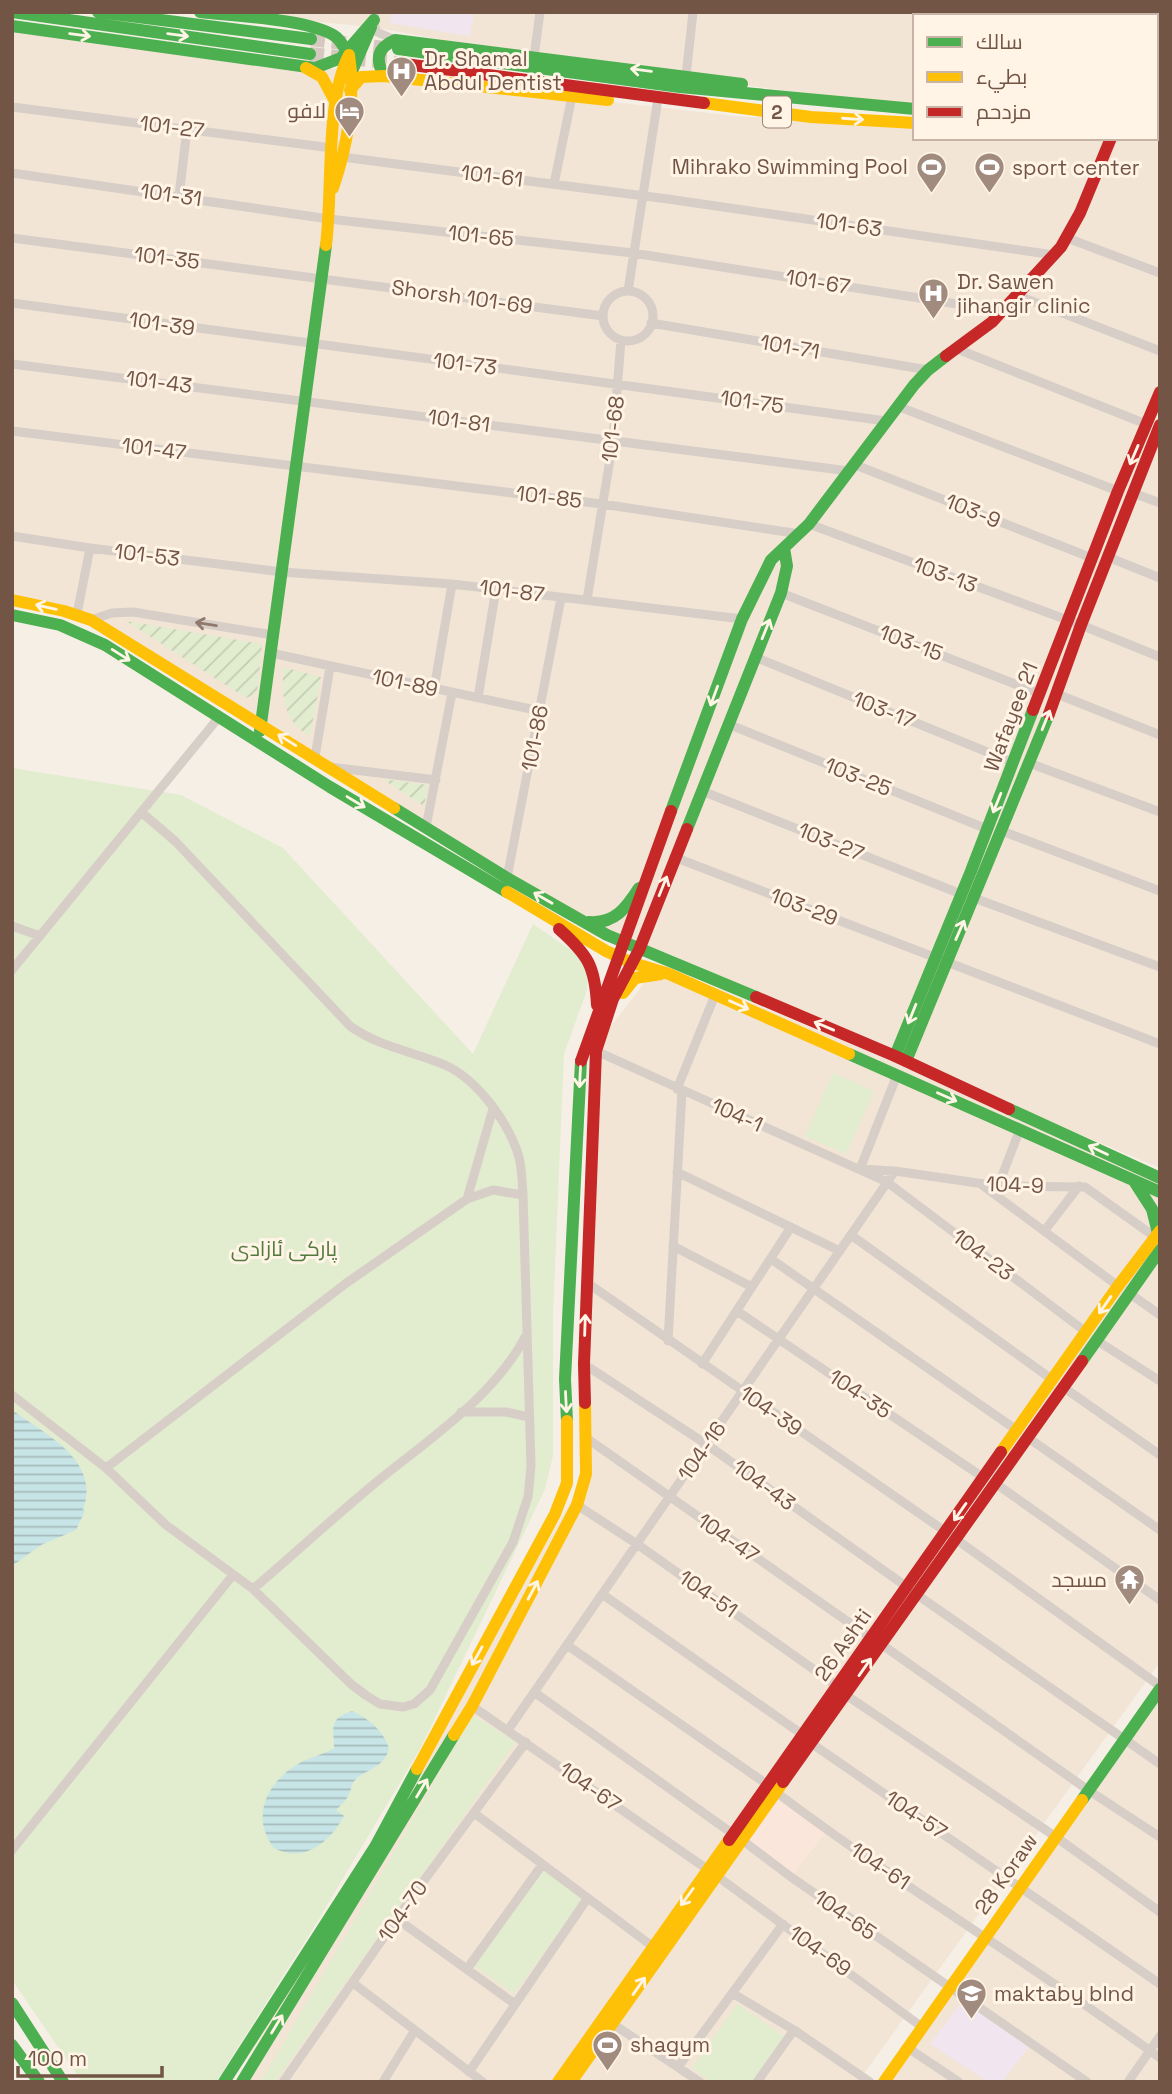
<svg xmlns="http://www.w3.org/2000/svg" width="1172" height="2094" font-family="'Space Grotesk',Cairo,sans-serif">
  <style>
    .residential { fill: #f2e5d5 }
    .commercial { fill: #fae6db }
    .education { fill: #f1e5f0 }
    .park { fill: #e2eccf }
    .garden { fill: url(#garden-furrows) }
    .water { fill: url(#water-rules) }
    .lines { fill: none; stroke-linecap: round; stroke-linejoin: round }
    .primary-tunnel { stroke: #d5c8be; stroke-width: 14; stroke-dasharray: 14 7; stroke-linecap: butt }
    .street { stroke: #d7cec8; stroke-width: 9 }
    .fast { stroke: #4caf50; stroke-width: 12 }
    .slow { stroke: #ffc107; stroke-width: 12 }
    .jam { stroke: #c62828; stroke-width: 12 }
    .oneway { stroke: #fff4e6 }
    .oneway2 { stroke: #91796d }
    .labels { text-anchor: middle; stroke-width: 6; stroke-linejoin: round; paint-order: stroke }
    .shield { fill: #fff4e6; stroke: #9d8576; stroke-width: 2 }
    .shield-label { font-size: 19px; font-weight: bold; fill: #735546 }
    .poi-label { font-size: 21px; fill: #735546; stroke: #fff4e6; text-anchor: start }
    .street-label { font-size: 21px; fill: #735546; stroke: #fff4e6 }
    .park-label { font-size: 21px; fill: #527a3e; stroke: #fff4e6 }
  </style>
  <defs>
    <pattern id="garden-furrows" width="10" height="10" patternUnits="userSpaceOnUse" patternTransform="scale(1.75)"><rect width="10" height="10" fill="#e2eccf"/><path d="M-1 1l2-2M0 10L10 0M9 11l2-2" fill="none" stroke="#c5ccb3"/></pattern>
    <pattern id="water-rules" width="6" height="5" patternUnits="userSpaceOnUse" patternTransform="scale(1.75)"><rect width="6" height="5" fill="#c7e4e6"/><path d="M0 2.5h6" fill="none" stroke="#a6bcbc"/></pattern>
  </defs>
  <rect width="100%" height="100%" fill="#f6efe6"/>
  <path class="residential" d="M222,12h150l-2,15z
    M380,12h780v102h-4v-98h-241v92l-381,-51 -156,-29z
    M12,24l372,52 360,41h67l104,7v14h241v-5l4,-1v1036l-259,-109 -227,-103 -40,-14 -17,-2 -540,-326 -65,-12z
    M656,968l59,19 445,188v487l-302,420h-623l347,-600 19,-443z
    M1160,1699v383h-276z"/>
  <path class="commercial" d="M776,1792l51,39 -36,46 -49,-37z"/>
  <path class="education" d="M391,12h83l-4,24 -80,-13z
    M965,1998l64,49 -27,35h-14l-58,-38z"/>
  <path class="park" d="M12,768l169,27 102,53 190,206 60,-130 42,29 9,11 4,13 -1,13 -23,64 -11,258v144l-8,33 -125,260 -106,178 -98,155h-134l-70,-102z
    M833,1073l41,18 -28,63 -41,-18z
    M473,1715l43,27 -241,340h-14z
    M542,1869l41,30 -69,95 -41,-29z
    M737,2004l47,32 -32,46h-41l-19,-14z"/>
  <path class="garden" d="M126,621l136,23 -5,49 -11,5z
    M283,667l38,10 -11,59c-27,-14 -28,-41 -27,-69z
    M382,779l46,6 -4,21z"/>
  <path class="water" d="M12,1410c34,25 89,50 71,100l2,1 -9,19 -35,15 -29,21z
    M352,1711c16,7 33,21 37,38 -7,23 -27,19 -37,35 -1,3 -1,7 -3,10 -3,7 -8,11 -13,16l8,6c-14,26 -40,48 -70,32 -24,-31 -7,-66 24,-84 12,-7 25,-9 36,-16 0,-20 -6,-29 18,-37z"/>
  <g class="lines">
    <path class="primary-tunnel" d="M311,39l82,10
      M310,54l87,9"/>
    <path class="street" d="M375,12l-1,12 3,8 16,7
      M941,16v-4
      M1048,16v-4
      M1154,16l2,-4
      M534,57l6,-45
      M686,76l7,-64
      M12,107l320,41
      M342,157l326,42 386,56
      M12,173l317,46 304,34 369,58
      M554,184l18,-88
      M179,196l8,-67
      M12,238l591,78
      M1067,238l93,35
      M628,291l29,-186
      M603 316a25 25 0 1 1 50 0a25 25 0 1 1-50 0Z
      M1016,295l144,56
      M12,303c291,40 583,77 874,118
      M651,323l277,47
      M957,349l189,75
      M12,364l837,107
      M897,406l221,85
      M12,431l590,73 198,30
      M853,464l239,94
      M1133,493l27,10
      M809,524l272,101 79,32
      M12,536l78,12 192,24 170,12 290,35
      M1108,557l52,21
      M781,593l260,101
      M587,600l26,-159 8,-101
      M77,614l13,-66
      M91,620l21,-7 21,-1 140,23
      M271,653l269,58
      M755,657l259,106
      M434,689l18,-105
      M1057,694l103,41
      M478,698l18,-109
      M728,724l259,105
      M315,757l15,-90
      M1029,763l131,49
      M330,767l106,13
      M702,791l259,103
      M426,827l26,-134
      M1002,831l158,60
      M674,857l486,187
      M507,878l54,-280
      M974,898l186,69
      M12,926l28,10
      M12,970l207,-253
      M596,1051l291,131 199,150
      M897,1075l-37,94 35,2 103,15 87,1 70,50
      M677,1089l38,-94
      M677,1172l163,79
      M982,1185l136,101
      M997,1189l23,-60
      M467,1199l26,-90
      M1045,1230l34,-44
      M851,1235l202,145
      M673,1246l79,41
      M771,1259l247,172
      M586,1282l360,250 214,154
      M1129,1293l31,22
      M737,1311l247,167
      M1096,1340l64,41
      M668,1341l14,-250
      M584,1364l122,80 201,143
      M702,1364l89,-137
      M1063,1387l97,68
      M12,1395l94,73 60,57 87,64 99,96 15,11 13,8 23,3 11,-3 16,-14 83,-148 15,-45 3,-31 -8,-271c-1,-13 -1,-26 -4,-38 -10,-34 -41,-77 -74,-92 -33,-14 -66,-18 -95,-39l-175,-185 -34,-29
      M461,1412h45l23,5
      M585,1437l286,201
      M1027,1437l133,93
      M106,1468l239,-184 122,-85 26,-9 30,5
      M995,1483l165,117
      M577,1505l60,39 200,142
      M253,1589c40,-34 80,-71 121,-105 51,-42 120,-87 151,-147
      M602,1594l201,141
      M916,1594l244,170
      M881,1644l207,146 72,47
      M567,1645l201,140
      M534,1692l199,142
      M846,1695l210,142 104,75
      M472,1706l245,170 205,151
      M508,1730l387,-559
      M811,1743l349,241
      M776,1792c124,94 259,174 384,266
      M474,1813l178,133
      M742,1840l49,37 296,205
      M12,1850l221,-275
      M397,1919l118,85
      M467,1969l75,-104
      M353,1983l130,99
      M732,1993l62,37 76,52
      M613,2024l87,58
      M908,2048l51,34
      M678,2067l105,-143
      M469,2072l118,-173
      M283,2082l131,-188 112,-152
      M383,2082l32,-52
      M757,2082l37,-52
      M1128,2082l32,-46"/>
    <path class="fast" d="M12,12l298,42
      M98,12l213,27
      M200,12c32,4 112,7 136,25 5,4 9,12 13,18
      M12,26l303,42 26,-10 33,-38
      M398,49l282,38 235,22
      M352,71l19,-44
      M384,76c-9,-17 -7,-28 11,-36l347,44
      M1156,114h4
      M12,615l48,10 45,20 225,142 177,105
      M260,731l66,-486
      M394,808l113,70 100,57 149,62
      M671,811l71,-192 29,-59 38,-36 105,-139 14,-15 18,-14
      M687,829l94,-236 6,-27 -3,-18
      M589,922c26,2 37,-14 50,-34
      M849,1054l311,138
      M895,1056l76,-185 62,-161
      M906,1061l143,-347
      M1009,1109l151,69
      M1134,1181l18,28 6,24
      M1082,1361l78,-111
      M567,1421l-2,-42 16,-318
      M1082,1800l78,-111
      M12,2003l51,79
      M12,2045l27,37
      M224,2082l151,-235 42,-78
      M242,2082l212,-347"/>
    <path class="slow" d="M306,68l16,9 15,28
      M350,90l11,-13 23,-1 224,24
      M704,103l107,14 104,6
      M1156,129h4
      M333,188c14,-40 23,-91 16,-133
      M326,245c7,-55 -1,-144 23,-190
      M12,600l52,11 27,9 303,188
      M507,892l99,59 24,11 39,12 180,80
      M623,993l12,-15 26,-4
      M1001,1452l117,-166 42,-55
      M454,1735l18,-29 105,-201 9,-31 -1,-71
      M417,1769l138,-255 12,-31v-62
      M558,2082l171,-242
      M571,2082l212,-300
      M884,2082l198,-282"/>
    <path class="jam" d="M397,63l307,40
      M946,356l46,-34 69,-75 19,-34 31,-75
      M1033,710l85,-219 42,-99
      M1049,714l32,-89 79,-200
      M559,929c29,26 36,37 38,76
      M756,997l139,59 114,53
      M581,1061l90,-250
      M585,1403l-1,-39 12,-313 17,-52 26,-49 48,-121
      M783,1782l299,-421
      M729,1840l272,-388"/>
  </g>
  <defs><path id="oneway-shaft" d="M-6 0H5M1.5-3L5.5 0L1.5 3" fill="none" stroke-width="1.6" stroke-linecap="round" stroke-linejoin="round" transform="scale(1.75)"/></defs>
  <g class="oneway">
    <use href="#oneway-shaft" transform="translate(80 35) rotate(8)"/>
    <use href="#oneway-shaft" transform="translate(178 35) rotate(8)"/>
    <use href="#oneway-shaft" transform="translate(641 70) rotate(-173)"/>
    <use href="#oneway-shaft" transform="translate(853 119) rotate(4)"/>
    <use href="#oneway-shaft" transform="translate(1134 455) rotate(113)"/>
    <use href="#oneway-shaft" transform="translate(46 607) rotate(-167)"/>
    <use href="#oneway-shaft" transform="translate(766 629) rotate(-68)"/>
    <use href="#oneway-shaft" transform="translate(121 655) rotate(32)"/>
    <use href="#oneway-shaft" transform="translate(714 696) rotate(110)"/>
    <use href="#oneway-shaft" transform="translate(1046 720) rotate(-68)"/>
    <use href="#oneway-shaft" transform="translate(287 740) rotate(-148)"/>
    <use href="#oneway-shaft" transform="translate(356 802) rotate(31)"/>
    <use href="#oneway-shaft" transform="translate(997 803) rotate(112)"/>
    <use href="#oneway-shaft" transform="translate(663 886) rotate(-68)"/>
    <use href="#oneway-shaft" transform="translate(543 898) rotate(-150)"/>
    <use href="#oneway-shaft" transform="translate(960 930) rotate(-66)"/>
    <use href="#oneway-shaft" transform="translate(739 1005) rotate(24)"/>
    <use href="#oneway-shaft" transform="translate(912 1014) rotate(112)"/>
    <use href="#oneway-shaft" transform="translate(824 1026) rotate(-157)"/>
    <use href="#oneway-shaft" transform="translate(580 1077) rotate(93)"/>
    <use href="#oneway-shaft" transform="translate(947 1097) rotate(24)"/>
    <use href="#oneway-shaft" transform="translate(1098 1150) rotate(-155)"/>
    <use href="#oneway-shaft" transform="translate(1105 1305) rotate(125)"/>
    <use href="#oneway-shaft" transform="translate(585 1325) rotate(-88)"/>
    <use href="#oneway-shaft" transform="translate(566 1402) rotate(87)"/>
    <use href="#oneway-shaft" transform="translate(960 1512) rotate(125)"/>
    <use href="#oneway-shaft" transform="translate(533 1590) rotate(-62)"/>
    <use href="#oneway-shaft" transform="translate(477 1656) rotate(119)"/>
    <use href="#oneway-shaft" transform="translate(865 1667) rotate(-55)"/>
    <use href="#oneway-shaft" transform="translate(422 1788) rotate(-59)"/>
    <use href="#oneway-shaft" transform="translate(687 1897) rotate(126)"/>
    <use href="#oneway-shaft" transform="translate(639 1986) rotate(-55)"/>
    <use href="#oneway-shaft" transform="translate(277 2024) rotate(-59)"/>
  </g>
  <use class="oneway2" href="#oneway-shaft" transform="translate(206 624) rotate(-171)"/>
  <defs>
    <symbol id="hospital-pin" viewBox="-11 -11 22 30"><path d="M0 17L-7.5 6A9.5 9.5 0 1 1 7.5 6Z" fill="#a18b7e" stroke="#fff4e6"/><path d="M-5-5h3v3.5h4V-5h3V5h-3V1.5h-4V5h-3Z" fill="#fff"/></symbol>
    <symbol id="hotel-pin" viewBox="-11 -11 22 30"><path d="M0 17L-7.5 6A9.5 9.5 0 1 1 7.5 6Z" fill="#a18b7e" stroke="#fff4e6"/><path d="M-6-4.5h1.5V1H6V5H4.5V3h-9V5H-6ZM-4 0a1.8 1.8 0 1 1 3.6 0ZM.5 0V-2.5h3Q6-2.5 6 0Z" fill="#fff"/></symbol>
    <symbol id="stadium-pin" viewBox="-11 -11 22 30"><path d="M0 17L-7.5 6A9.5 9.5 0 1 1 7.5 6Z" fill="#a18b7e" stroke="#fff4e6"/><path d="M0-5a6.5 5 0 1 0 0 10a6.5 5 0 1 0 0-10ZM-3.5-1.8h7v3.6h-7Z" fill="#fff"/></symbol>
    <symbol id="temple-pin" viewBox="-11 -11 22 30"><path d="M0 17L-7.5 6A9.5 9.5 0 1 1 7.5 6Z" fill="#a18b7e" stroke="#fff4e6"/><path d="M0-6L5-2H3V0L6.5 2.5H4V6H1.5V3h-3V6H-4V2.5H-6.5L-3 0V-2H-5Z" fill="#fff"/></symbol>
    <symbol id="school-pin" viewBox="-11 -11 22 30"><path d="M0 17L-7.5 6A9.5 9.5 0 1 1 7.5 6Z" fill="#a18b7e" stroke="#fff4e6"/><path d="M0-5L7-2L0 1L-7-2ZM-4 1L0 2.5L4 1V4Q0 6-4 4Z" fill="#fff"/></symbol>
  </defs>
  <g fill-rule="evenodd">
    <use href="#hospital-pin" x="384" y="54" width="35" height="47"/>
    <use href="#hotel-pin" x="332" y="94" width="35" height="47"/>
    <use href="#stadium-pin" x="914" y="150" width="35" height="47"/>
    <use href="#stadium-pin" x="972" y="150" width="35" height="47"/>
    <use href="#hospital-pin" x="916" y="276" width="35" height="47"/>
    <use href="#temple-pin" x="1112" y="1562" width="35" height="47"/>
    <use href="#school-pin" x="954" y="1976" width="35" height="47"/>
    <use href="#stadium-pin" x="590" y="2028" width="35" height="47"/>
  </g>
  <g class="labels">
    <rect class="shield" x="763" y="96.5" width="28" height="31" rx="5"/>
    <g class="shield-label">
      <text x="777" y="119">2</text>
    </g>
    <g class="poi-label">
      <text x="424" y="66">Dr. Shamal<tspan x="424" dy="24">Abdul Dentist</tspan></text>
      <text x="326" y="118" text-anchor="end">لافو</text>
      <text x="908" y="174" text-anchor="end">Mihrako Swimming Pool</text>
      <text x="1012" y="175">sport center</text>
      <text x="957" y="289">Dr. Sawen<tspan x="957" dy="24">jihangir clinic</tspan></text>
      <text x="1107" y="1587" text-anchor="end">مسجد</text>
      <text x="994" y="2001">maktaby blnd</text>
      <text x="630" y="2052">shagym</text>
    </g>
    <g class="street-label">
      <text transform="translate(172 127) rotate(7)" y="7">101-27</text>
      <text transform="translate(492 176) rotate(7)" y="7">101-61</text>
      <text transform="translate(171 195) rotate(8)" y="7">101-31</text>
      <text transform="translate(849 225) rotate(8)" y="7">101-63</text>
      <text transform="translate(481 236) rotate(6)" y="7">101-65</text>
      <text transform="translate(167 258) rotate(7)" y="7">101-35</text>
      <text transform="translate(818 282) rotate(9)" y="7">101-67</text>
      <text transform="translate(462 297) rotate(8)" y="7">Shorsh 101-69</text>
      <text transform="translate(162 324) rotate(8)" y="7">101-39</text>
      <text transform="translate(790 347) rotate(10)" y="7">101-71</text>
      <text transform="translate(465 364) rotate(7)" y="7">101-73</text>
      <text transform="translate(159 382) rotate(7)" y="7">101-43</text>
      <text transform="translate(752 402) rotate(8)" y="7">101-75</text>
      <text transform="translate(459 421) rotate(8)" y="7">101-81</text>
      <text transform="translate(613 429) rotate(-83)" y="7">101-68</text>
      <text transform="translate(154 449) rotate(7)" y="7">101-47</text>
      <text transform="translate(549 497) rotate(7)" y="7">101-85</text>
      <text transform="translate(973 511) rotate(22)" y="7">103-9</text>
      <text transform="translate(147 555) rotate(7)" y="7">101-53</text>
      <text transform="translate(945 575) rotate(20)" y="7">103-13</text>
      <text transform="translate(512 591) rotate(7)" y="7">101-87</text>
      <text transform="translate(911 643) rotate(21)" y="7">103-15</text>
      <text transform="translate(405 683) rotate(12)" y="7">101-89</text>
      <text transform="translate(884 710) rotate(22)" y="7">103-17</text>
      <text transform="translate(1011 717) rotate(-69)" y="7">Wafayee 21</text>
      <text transform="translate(535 738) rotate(-79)" y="7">101-86</text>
      <text transform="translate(858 777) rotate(22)" y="7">103-25</text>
      <text transform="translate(831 842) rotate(22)" y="7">103-27</text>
      <text transform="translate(804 907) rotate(21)" y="7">103-29</text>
      <text transform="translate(737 1115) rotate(24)" y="7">104-1</text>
      <text transform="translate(1015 1185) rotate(2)" y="7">104-9</text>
      <text transform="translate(983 1255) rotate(37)" y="7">104-23</text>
      <text transform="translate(860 1394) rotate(34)" y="7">104-35</text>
      <text transform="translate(771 1411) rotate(35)" y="7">104-39</text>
      <text transform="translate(702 1451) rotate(-55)" y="7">104-16</text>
      <text transform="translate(764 1485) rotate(36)" y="7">104-43</text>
      <text transform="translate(728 1538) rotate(35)" y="7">104-47</text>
      <text transform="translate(708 1594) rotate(35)" y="7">104-51</text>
      <text transform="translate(843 1645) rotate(-55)" y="7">26 Ashti</text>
      <text transform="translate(590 1787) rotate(35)" y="7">104-67</text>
      <text transform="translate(916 1815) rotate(34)" y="7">104-57</text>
      <text transform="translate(880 1866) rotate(34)" y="7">104-61</text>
      <text transform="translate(1006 1874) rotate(-55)" y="7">28 Koraw</text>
      <text transform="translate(403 1911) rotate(-55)" y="7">104-70</text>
      <text transform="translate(845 1915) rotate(35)" y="7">104-65</text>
      <text transform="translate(820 1951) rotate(36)" y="7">104-69</text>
    </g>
    <g class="park-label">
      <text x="284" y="1256">پارکی ئازادی</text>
    </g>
  </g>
  <rect width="1172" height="2094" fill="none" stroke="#735546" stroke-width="28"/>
  <rect x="913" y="14" width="245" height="126" fill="#fff4e6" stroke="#c7b4a6" stroke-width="2"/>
  <rect x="927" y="37" width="35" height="10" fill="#4caf50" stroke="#c7b4a6" stroke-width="2"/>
  <text x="976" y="49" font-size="21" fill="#735546">سالك</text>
  <rect x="927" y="72" width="35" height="10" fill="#ffc107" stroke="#c7b4a6" stroke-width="2"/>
  <text x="976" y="84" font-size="21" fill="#735546">بطيء</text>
  <rect x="927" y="107" width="35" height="10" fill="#c62828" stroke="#c7b4a6" stroke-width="2"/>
  <text x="976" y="119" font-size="21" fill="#735546">مزدحم</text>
  <path d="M18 2066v10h144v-10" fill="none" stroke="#735546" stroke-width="3.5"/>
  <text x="28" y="2066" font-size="21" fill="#735546" stroke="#fff4e6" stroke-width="5" paint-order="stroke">100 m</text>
</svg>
